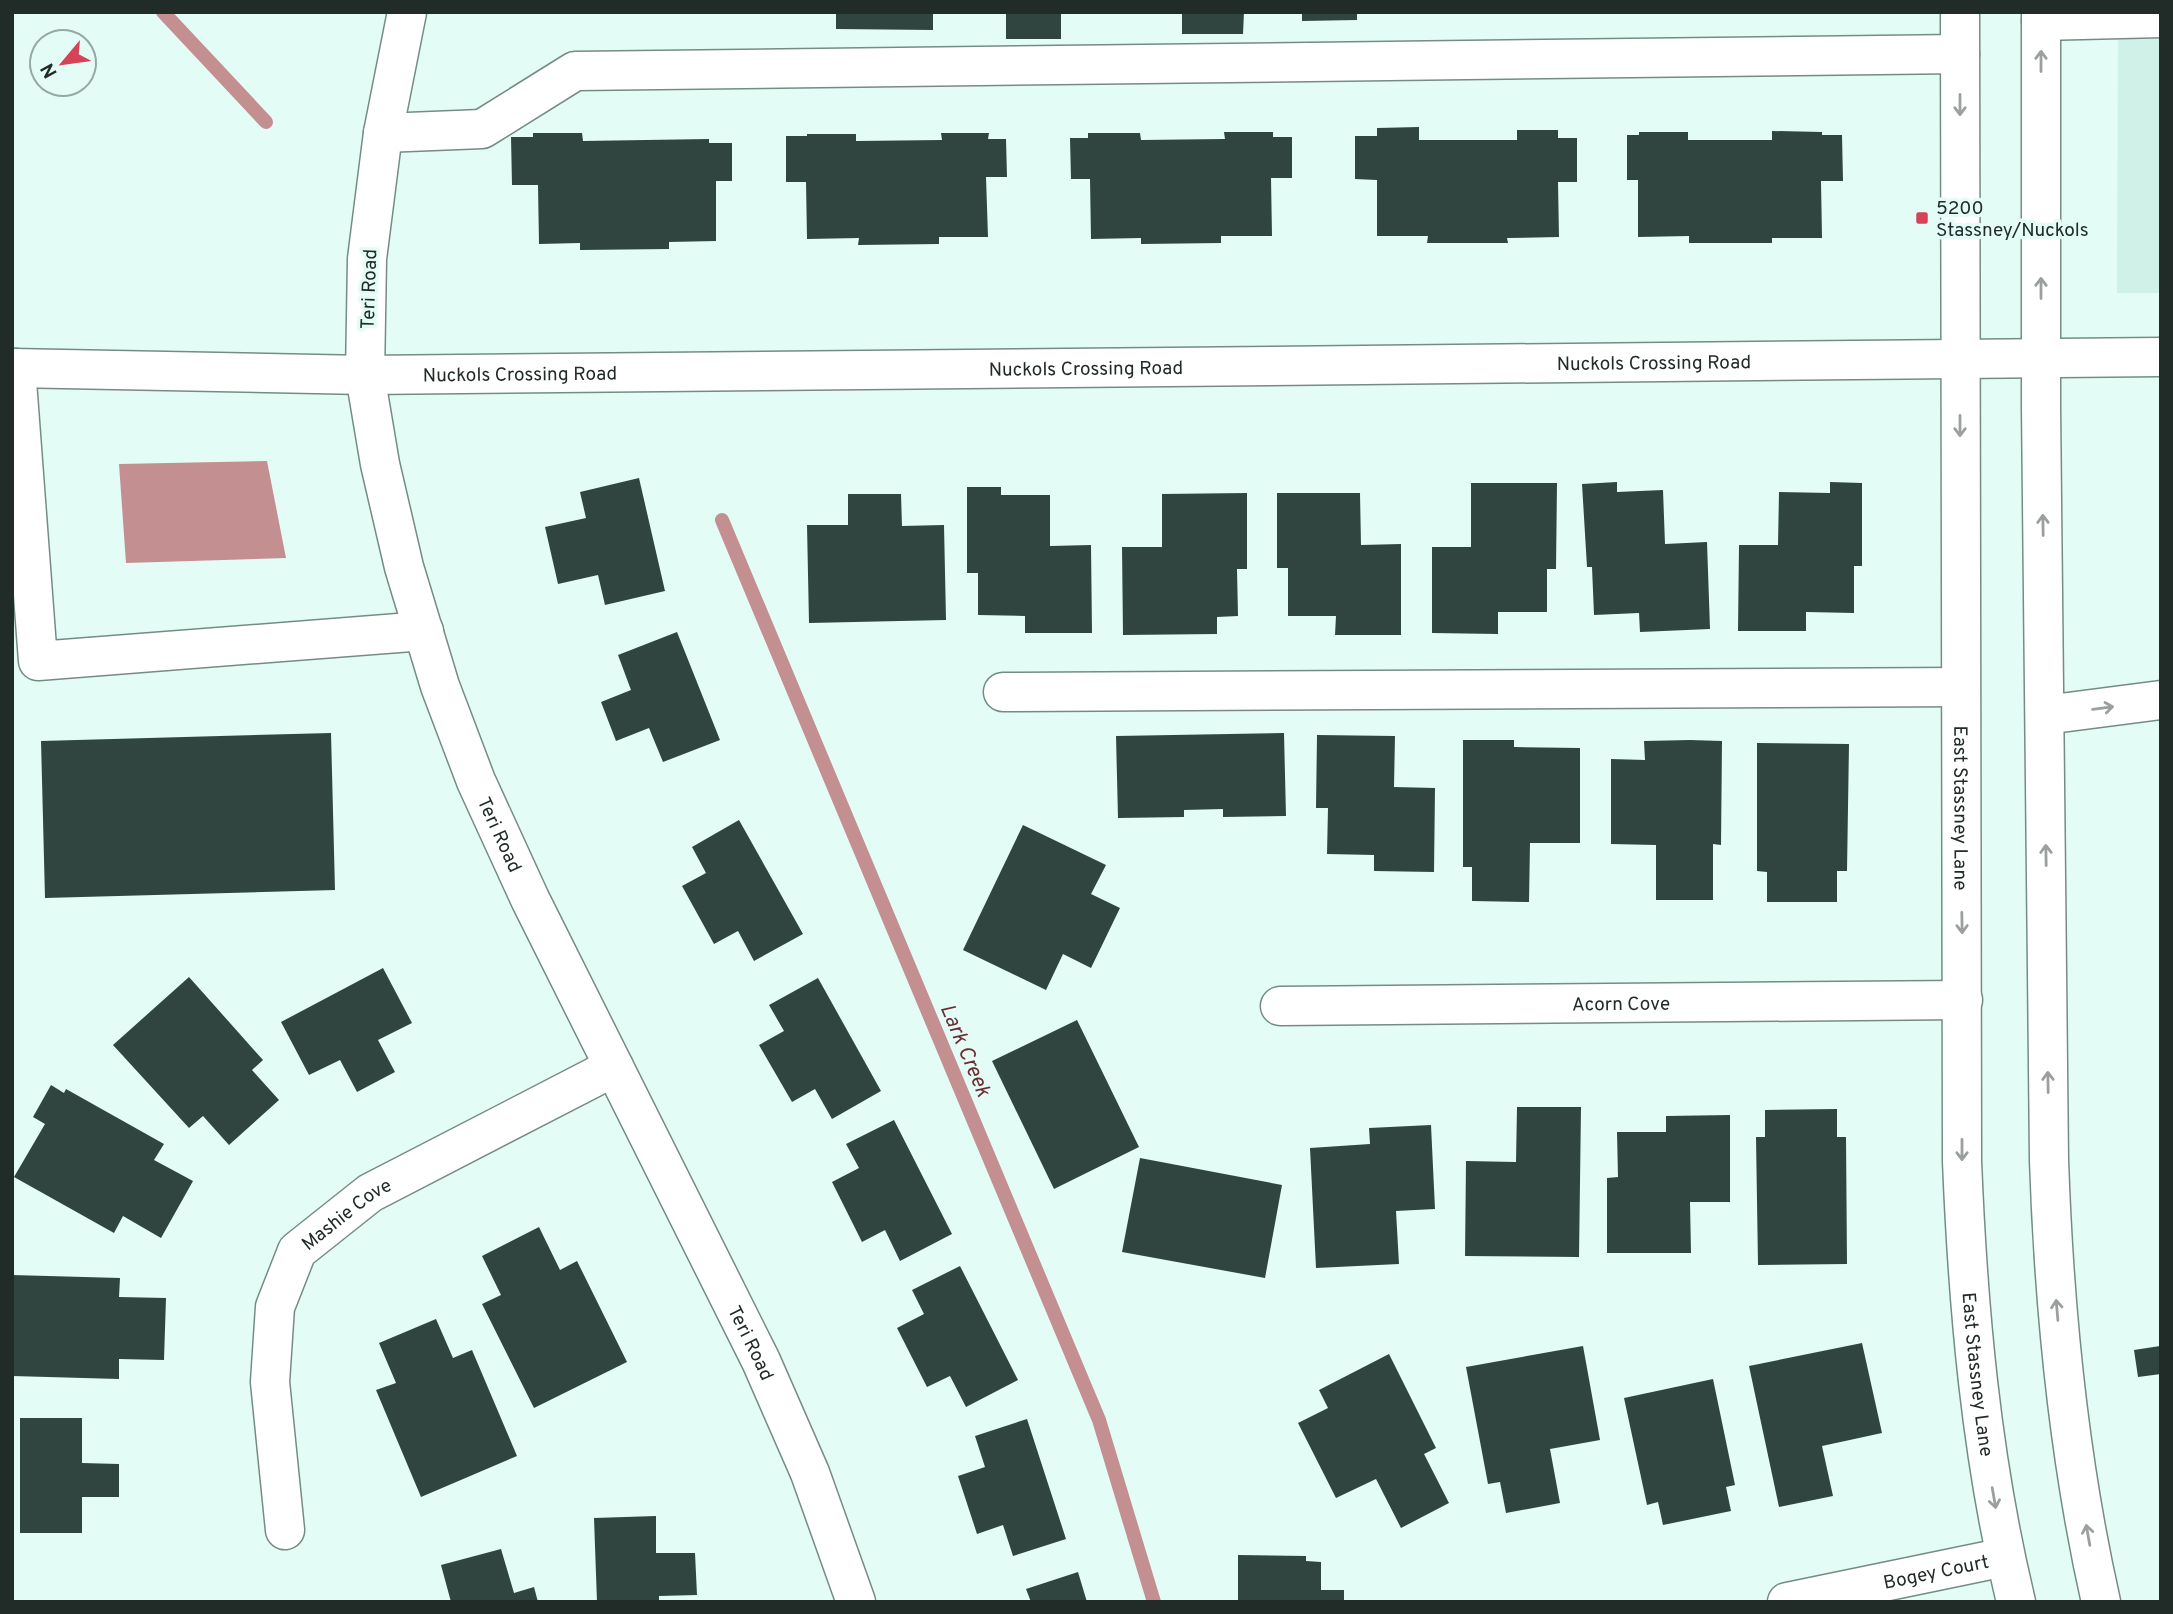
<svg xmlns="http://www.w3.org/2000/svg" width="2173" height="1614" font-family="Overpass,sans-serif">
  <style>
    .built { fill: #cff1e8 }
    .water { fill: #c48f91 }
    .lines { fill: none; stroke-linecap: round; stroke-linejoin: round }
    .stream { stroke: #c48f91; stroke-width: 14 }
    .building { fill: #314540 }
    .minor-casing { stroke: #758c85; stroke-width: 41 }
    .major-casing { stroke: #758c85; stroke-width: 41 }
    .minor { stroke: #fff; stroke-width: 38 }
    .major { stroke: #fff; stroke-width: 38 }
    .oneway { stroke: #9ba09e }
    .poi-dot { fill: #d44357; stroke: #e3fcf5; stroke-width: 2.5 }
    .labels { text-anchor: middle; stroke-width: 7; stroke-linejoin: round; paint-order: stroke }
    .poi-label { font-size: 19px; fill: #212b28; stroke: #e3fcf5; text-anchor: start }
    .street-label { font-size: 19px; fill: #212b28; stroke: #e3fcf5 }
    .water-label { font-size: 21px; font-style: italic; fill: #6d2b31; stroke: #e3fcf5 }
  </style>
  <rect width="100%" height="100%" fill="#e3fcf5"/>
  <path class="built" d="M2118,12h43v281h-44z"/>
  <path class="water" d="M267,461l19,97 -160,5 -7,-99z"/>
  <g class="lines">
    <path class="stream" d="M163,12l103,110
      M722,520l377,900 55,182"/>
  </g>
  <path class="building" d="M836,12h97v18l-97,-1z
    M1006,12h55v27h-55z
    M1182,12h62l-1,22h-61z
    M1302,12h55v8l-55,1z
    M1419,127v13h98v-10h41v8h19v44h-19l1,55 -52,1 1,5h-81l1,-7h-51v-56l-22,-1v-43h22v-8z
    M1772,131l50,1v3h20l1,46h-22l1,57h-50v5h-83v-7l-51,1v-57h-11v-45h12v-3h49v8h84z
    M1224,132h49v5h19v41h-21l1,58h-51v7l-80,1v-6l-50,1 -1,-60h-19l-1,-41h18v-5h52l1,7 84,-1z
    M533,133h49l1,8 126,-2v4h23v38h-16v60l-47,1v7l-89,1v-7l-41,1 -1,-59h-26l-1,-48h22z
    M941,133h48l-1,6h18l1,38h-21l2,60h-49v7l-81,1 1,-7 -52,1 -1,-57h-20v-46h21v-2h49v7l86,-1z
    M639,478l26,113 -60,14 -7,-30 -40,9 -13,-57 41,-9 -6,-26z
    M1617,482v10l46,-2 2,54 42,-2 3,87 -70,3 -1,-19 -45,2 -2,-48h-5l-5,-83z
    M1830,482l32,1v83h-8v47l-48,-1v19h-68l1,-86h39l1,-53 51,1z
    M1471,483h86l-1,86h-9v43h-49v22l-66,-1v-86h39z
    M967,487h34v8h49v51l41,-1 1,88h-67v-17l-47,-1v-42h-11z
    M1247,493v76h-10l1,47 -21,1v17l-94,1 -1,-88h40v-53z
    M1277,493h83l1,52 40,-1v91h-66l1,-19h-48v-48h-11z
    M848,494h53l1,32 42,-1 2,95 -137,3 -2,-98h41z
    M677,632l43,108 -57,22 -14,-34 -33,13 -15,-39 30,-12 -13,-35z
    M331,733l4,157 -290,8 -4,-157z
    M1284,733l2,83 -63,1v-8l-39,1v7l-66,1 -2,-82z
    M1317,735l78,1 -1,51 41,1 -1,84 -60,-1v-16l-47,-1 1,-46h-12z
    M1463,740h51v7l66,1v95h-50l-1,59 -57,-1v-34h-9z
    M1690,740l32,1 -1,104 -8,-1v56h-57v-55l-45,-1v-85l34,1 -1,-19z
    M1757,743l92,1 -2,127h-10v31h-70v-30l-10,-1z
    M739,820l64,114 -49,27 -16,-30 -24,13 -32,-58 24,-13 -14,-26z
    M1023,825l83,40 -15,29 29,14 -29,60 -28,-14 -17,36 -83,-40z
    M383,968l29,55 -34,17 17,32 -38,20 -17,-32 -31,15 -28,-53z
    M189,977l74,83 -11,10 27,30 -50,45 -26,-29 -14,12 -76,-83z
    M818,978l63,113 -49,28 -17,-30 -23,13 -33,-57 25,-14 -15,-26z
    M1077,1020l62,127 -85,42 -62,-128z
    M51,1085l13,8 2,-4 98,55 -10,16 39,21 -32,57 -38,-22 -9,17 -100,-56 31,-53 -12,-7z
    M1517,1107h64l-2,150 -114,-1 1,-95 50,1z
    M1837,1109v28h9l1,127 -89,1 -2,-128h9v-27z
    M1730,1115v87h-40l1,51h-84v-75l11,-1 -1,-45h49v-16z
    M894,1120l58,114 -52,27 -15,-31 -23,12 -30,-60 27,-14 -13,-24z
    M1431,1125l4,84 -39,2 3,53 -83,4 -6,-120 60,-4 -1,-16z
    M1140,1158l142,27 -17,93 -143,-26z
    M539,1227l21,43 17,-9 50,101 -93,46 -52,-104 19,-9 -19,-39z
    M960,1266l58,114 -52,27 -16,-31 -23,11 -30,-59 27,-14 -12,-24z
    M12,1275l108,3 -1,19 47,1 -2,62 -45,-1v20l-107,-3z
    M436,1319l17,39 19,-8 45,106 -96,41 -45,-107 20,-7 -17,-40z
    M1862,1343l20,90 -60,13 11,50 -54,11 -30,-141z
    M1583,1346l17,94 -50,9 10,54 -54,10 -6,-31 -12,2 -22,-117z
    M2160,1346l1,28 -23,3 -4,-27z
    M1389,1354l47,94 -12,6 25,49 -48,25 -25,-49 -40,19 -38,-75 30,-15 -9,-18z
    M1713,1379l22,106 -9,2 5,24 -68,14 -5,-23 -11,3 -23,-107z
    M20,1418h62v45l37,1v33h-37v36h-62z
    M1027,1419l39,120 -53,17 -10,-31 -26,9 -19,-58 27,-9 -10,-31z
    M656,1516v37h39l2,42 -38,1v6h-62l-3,-84z
    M501,1549l13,44 20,-6 4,15h-87l-10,-37z
    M1238,1555l68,1v5l15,1v28h23v12h-106z
    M1078,1572l9,30h-56l-5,-13z"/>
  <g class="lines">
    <defs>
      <g id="minor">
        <path id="s1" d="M407,12l-24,121 -16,126 -2,116 15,89 24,103 36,119 36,95 54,118 231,462 49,112 46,129"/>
        <path d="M2041,21l120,-3"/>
        <path d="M383,133l99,-4 93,-58 1385,-17"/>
        <path id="s2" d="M12,368l353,7 1796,-18"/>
        <path d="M16,368l22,293 386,-30"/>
        <path d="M1003,692l957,-5"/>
        <path d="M2045,715l116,-15"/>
        <path id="s3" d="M1280,1006l683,-6"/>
        <path id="s4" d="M285,1530l-15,-148 5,-75 22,-56 73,-58 244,-126"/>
        <path id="s5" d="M1787,1602l218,-45"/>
      </g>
      <g id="major">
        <path id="s6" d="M1960,12l2,1149c6,148 19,296 54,441"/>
        <path d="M2041,12v395l8,753c5,149 19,296 52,442"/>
      </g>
    </defs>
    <use href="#minor" class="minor-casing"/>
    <use href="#major" class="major-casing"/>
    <use href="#minor" class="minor"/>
    <use href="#major" class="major"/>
  </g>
  <defs><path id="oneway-shaft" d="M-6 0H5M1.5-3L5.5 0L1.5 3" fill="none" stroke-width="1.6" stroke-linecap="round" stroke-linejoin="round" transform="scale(1.75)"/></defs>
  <g class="oneway">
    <use href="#oneway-shaft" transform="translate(2041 61) rotate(-90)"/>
    <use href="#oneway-shaft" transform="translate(1960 105) rotate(90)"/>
    <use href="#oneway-shaft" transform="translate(2041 288) rotate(-90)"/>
    <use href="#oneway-shaft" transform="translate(1960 426) rotate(90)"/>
    <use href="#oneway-shaft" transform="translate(2043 525) rotate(-91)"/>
    <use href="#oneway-shaft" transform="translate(2103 708) rotate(-7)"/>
    <use href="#oneway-shaft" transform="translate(2046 855) rotate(-91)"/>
    <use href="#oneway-shaft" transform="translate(1962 923) rotate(89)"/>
    <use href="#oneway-shaft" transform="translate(2048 1082) rotate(-91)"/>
    <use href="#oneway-shaft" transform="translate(1962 1150) rotate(90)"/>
    <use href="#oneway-shaft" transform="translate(2057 1310) rotate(-95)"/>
    <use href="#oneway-shaft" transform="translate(1994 1498) rotate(80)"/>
    <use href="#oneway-shaft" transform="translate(2088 1535) rotate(-100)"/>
  </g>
  <rect class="poi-dot" x="1915" y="211" width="14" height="14" rx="3.5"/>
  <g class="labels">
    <g class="poi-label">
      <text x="1936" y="214">5200<tspan x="1936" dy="22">Stassney/Nuckols</tspan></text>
    </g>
    <g class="street-label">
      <text transform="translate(368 289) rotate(-88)" y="7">Teri Road</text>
      <text dy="7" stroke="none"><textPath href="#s2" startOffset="1642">Nuckols Crossing Road</textPath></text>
      <text dy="7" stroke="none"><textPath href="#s2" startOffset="1074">Nuckols Crossing Road</textPath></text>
      <text dy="7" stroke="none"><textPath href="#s2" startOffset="508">Nuckols Crossing Road</textPath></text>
      <text dy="7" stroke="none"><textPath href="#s6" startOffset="796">East Stassney Lane</textPath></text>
      <text dy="7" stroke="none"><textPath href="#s1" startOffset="847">Teri Road</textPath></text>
      <text dy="7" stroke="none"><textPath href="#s3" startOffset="341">Acorn Cove</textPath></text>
      <text dy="7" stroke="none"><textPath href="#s4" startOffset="346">Mashie Cove</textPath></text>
      <text dy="7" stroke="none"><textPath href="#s1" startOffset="1414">Teri Road</textPath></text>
      <text dy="7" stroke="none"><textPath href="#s6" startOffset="1363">East Stassney Lane</textPath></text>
      <text dy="7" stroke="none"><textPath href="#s5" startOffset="152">Bogey Court</textPath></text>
    </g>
    <g class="water-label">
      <text transform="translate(966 1050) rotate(67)" y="7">Lark Creek</text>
    </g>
  </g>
  <rect width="2173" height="1614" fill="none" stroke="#212b28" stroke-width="28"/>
  <g transform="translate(63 63) rotate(241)"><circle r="33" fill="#e3fcf5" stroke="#95a8a3" stroke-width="2"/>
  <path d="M0-5L12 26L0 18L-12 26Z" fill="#d44357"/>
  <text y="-10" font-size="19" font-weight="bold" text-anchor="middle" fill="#212b28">N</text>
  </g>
</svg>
